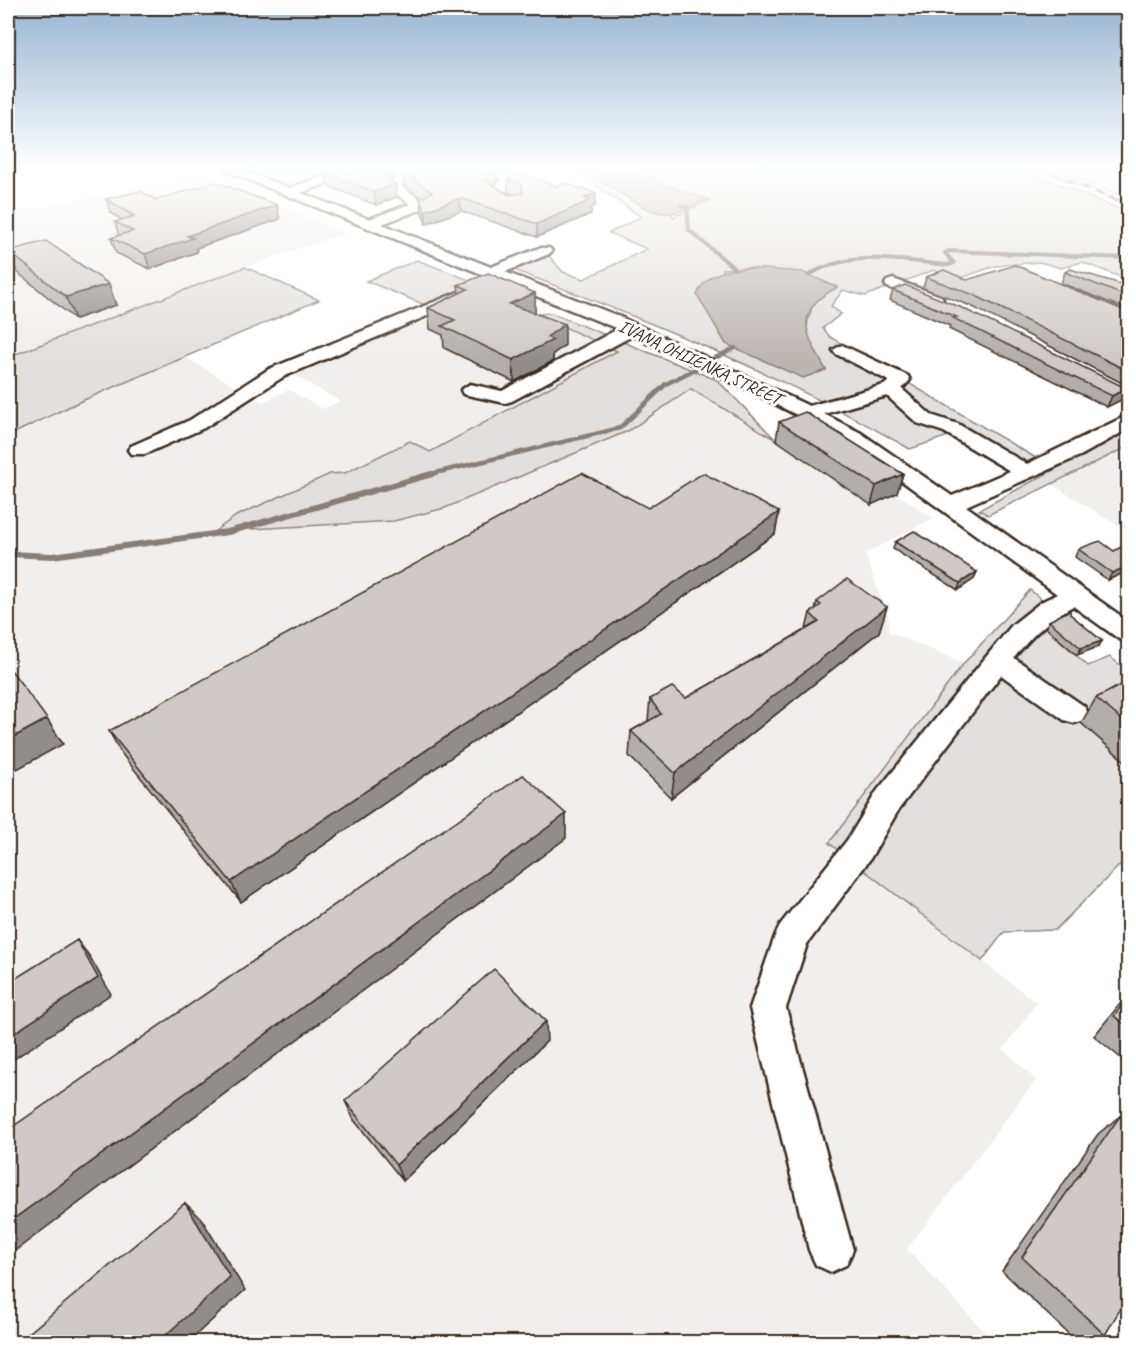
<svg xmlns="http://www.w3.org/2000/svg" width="1136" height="1350" font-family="Caveat,sans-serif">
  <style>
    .built { fill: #f1efee }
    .green { fill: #e2e0de; stroke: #8e857e; stroke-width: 1.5; fill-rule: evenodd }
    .water { fill: #bcb6b3; stroke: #887e77; stroke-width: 1.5 }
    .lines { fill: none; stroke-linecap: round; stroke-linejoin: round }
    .stream-far2 { stroke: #887e77; stroke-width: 4 }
    .stream-far1 { stroke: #887e77; stroke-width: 4.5 }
    .stream { stroke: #887e77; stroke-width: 6 }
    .minor-casing { stroke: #3b2a1e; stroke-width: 5 }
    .minor { fill: #fff; fill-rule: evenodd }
    .rail-casing { stroke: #3b2a1e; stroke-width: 4 }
    .rail { stroke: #fff; stroke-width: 2; stroke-dasharray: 8; stroke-linecap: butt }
    .wall { fill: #b2aeab; stroke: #3b2a1e; stroke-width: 1.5 }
    .shaded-wall { fill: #918d8b; stroke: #3b2a1e; stroke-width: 1.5 }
    .building { fill: #cfcac7; stroke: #3b2a1e; stroke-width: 1.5 }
    .labels { text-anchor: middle; stroke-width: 6; stroke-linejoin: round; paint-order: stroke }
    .far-street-label { font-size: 18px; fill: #3b2a1e; stroke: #fff }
  </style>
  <rect width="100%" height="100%" fill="#fff"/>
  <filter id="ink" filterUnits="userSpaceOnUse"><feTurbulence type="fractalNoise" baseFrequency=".0167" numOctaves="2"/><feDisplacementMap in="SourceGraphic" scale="12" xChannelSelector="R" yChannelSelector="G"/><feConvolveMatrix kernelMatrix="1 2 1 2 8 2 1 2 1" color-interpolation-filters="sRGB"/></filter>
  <g filter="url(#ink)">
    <path class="built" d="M56,170h38l-71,14 -5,-7z
      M204,174l141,59 -100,34 -237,90v-143z
      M482,290l180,81 114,69 25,-10 132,88 -68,36 24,66v12l75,31 -135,180 208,160 -34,46 33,31 -129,169 87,93h-986v-906l71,-34 106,-45 78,45 26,-12 34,19 17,-8 -50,-28z
      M1128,445v87l-75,-47z"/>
    <path class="green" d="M574,170h18l10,9v4c10,4 16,10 26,15 13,8 28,11 43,15l2,4 37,-17 -44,-14 -22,-16h381l103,43v67l-46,-18 -21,6 -21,-6 -45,4 -40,14 -21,-10 -69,26 -22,-6 -12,16 10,8 -18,14 7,9 206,121 -18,8 -67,-31 -41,14c-126,-73 -260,-128 -396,-179l35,-14 14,16 21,7 63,-30 -38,-16 32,-16zM748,268l54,4 34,16c-25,13 -25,17 -30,44l-80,12 -11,-20 8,-55z
      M1057,170h54l17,5v24z
      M417,260l58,22 2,3 -47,22 -64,-26z
      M245,267l74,33 -240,102 -71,34v-79z
      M551,313l166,67 59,60 -85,-51 -63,42 -183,77 -51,13 -179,10 21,-15 94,-42 15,-1 65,-32 20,11 187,-101 -81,-37z
      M1128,430v15l-9,6 -131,64 -9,-5z
      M1030,590l33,27 -20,8 45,41 22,-9 18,14v186l-73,73 -51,2 -22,29 -153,-118 135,-180z"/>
    <path class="water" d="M592,170h52l22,16 42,13c-11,4 -25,13 -37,14 -25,3 -48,-22 -69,-31v-3z
      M748,268l54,4 35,15c-46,25 -31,46 -11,83l-23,8 -77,-34 -29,-49c8,-22 30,-26 51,-27z"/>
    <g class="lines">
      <path class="stream-far2" d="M680,205l7,2 2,23 46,39
        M809,275c41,-26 94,-14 139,-10l6,-2 -9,-10 4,-2 179,7"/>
      <path class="stream-far1" d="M713,359l22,-11
        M427,475l193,-47 46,-44 31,-16"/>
      <path class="stream" d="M8,554l44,2 176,-24 204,-58"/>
      <defs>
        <path id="minor" d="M224,170h18l47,18 55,-18h19l-62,23 68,26 41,-15 -24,-17 16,-17h13l-14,16 30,20 -49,18 109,43 48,-19h10l3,3 -3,3 -44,18 111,43 193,91 75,-21 5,-4 -53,-27 -3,-4 9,-5 66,31 2,4 -8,9 29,26 27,9 69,40 101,-49v14l-46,26 -116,51 162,115v21l-9,-3 -46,-33c-24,13 -42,30 -59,52l70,48 4,7 -4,7 -10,3 -10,-3 -63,-45 -102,134 -29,50 -63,85 -21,64 67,242 -7,15 -15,7 -15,-7 -7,-15 -59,-242 25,-72 5,-11 68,-86 29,-48 135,-166 29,-23 16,-8 -210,-153 -99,-51 -116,-54 -120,65 -7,2 -42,-9 -2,-4 9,-6 32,7 116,-62zM887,396l30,27 27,9 66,39 -58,25 -91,-63 -37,-19z
          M473,170h24l18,4 2,8 -13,10 17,8v6h-10l-24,-13 16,-14z
          M893,279l48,17 2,3 -8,5 -48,-17 -2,-3 2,-3z
          M461,291l6,2 2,3 -2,3 -184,78 -79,51 -59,26h-14l-3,-4 3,-4 59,-26 79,-51z"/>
      </defs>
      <use href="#minor" class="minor-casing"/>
      <use href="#minor" class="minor"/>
      <defs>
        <path id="rail" d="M1044,170l84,35"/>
      </defs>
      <use href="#rail" class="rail-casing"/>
      <use href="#rail" class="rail"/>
    </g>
    <path class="wall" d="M326,173l64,8 5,3 2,13 -21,8 -48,-19z
      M403,173l94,8 -4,4 16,10 5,-1 -6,-2v-13l87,27 -4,2v6l-54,23 -76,-26 -35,13 -4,-12 -2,-13 2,-1 -18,-12z
      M106,199l50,1 124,19 -84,29 1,4 -47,17 -34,-16 -5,-15 8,-2 -4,-14 7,-2 -11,-7z
      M8,251l108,54 -41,14 -58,-47z
      M1065,272l63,14 -2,3 2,1v20l-67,-27z
      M926,277l202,35v74l-157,-80 -48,-18z
      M458,285l77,8v21l30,31 -12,9v7l-39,21 -70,-34 -1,-13 -13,-6 -2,-21 31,-14z
      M893,290l233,98 -5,12 -14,7 -158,-78 1,-3 -60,-26z
      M779,422l124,52 -6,19 -26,12 -95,-65z
      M648,508l131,4 -4,22 -534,368 -120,-149 -12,-22z
      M895,542l79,37 -16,11 -65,-41z
      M1078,549l50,22 -20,9 -33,-23z
      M817,602l70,5 -8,25 -208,166 -42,-42 2,-25 17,-10 2,-22 36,-1 120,-69 4,-16 5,-3z
      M1070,614l32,27 -4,6 -21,8 -31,-27 3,-7z
      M1128,686v78l-47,-41 15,-25z
      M1128,994v70l-34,-28z
      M547,1041l-144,140 -49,-61 -9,-19z
      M1120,1116l-15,219 -17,7h-11l-75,-71 96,-137z"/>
    <path class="shaded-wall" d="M386,170h14l-16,17 -2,-13z
      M495,170h2v11l-12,12 -1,-13z
      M395,184l2,13 -21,8 -2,-13z
      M596,193l-1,13 -4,2v6l-54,23v-13l47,-26z
      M460,198l1,13 -35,13 -1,-13z
      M277,205l3,14 -84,29 1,4 -47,17 -5,-15 42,-18z
      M109,284l7,21 -41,14 -9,-22z
      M535,293v21l-26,-10z
      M565,324v21l-12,9v7l-39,21 -1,-22z
      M1126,388l-5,12 -14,7 5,-11z
      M903,474l-6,19 -26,12 5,-19z
      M779,512l-4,22 -534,368 -10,-20z
      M1128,566v5l-20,9 4,-7z
      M977,572l-3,7 -16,11 2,-7z
      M887,607l-8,25 -208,166 4,-25z
      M1102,641l-4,6 -21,8 4,-7z
      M47,719l16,25 -55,30v-34z
      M566,814v24l-558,418v-33z
      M77,940l13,17 21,37 -103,69v-26z
      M546,1021l1,20 -144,140 -7,-16z
      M185,1203l16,15 44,72 -57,52h-30z"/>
    <path class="building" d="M336,170h50l-4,4 13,10 -21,8 -48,-19z
      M405,170h90l-11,10 25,15 14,-2 -1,-8 -14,-6 9,-6 40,13 7,-3 32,10 -12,5 7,2 -54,24 -77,-26 -35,13 -5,-12 12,-7 -29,-19z
      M216,182l61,23 -90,31 6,2 -48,16 -34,-16 22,-7 -18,-9 19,-6 -28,-17 34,-8 16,9z
      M46,241l63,43 -43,13 -58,-46z
      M1015,265l113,47v59l-154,-76 -48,-18 18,-7 23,10z
      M1070,269l58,17 -4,3 4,1v7l-63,-25z
      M488,273l47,20 -26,11 56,20 -18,13 6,3 -40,20 -71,-34 13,-6 -27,-12 40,-19 -10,-4z
      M905,285l55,22 166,81 -14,8 -159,-78 4,-1 -64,-27z
      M805,412l98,62 -27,12 -97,-64z
      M582,473l66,35 55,-35 76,39 -548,370 -122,-151z
      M914,531l63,41 -17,11 -65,-41z
      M1100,541l14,10 14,-8v23l-16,7 -34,-24z
      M847,579l40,28 -212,166 -44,-42 30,-17 -11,-15 22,-12 14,11 133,-76 -9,-9 11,-8 -4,-3z
      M1070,610v4l32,27 -21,7 -32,-27z
      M8,666l39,53 -39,21z
      M1125,683l3,3v39l-32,-27z
      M523,775l43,39 -558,409v-93z
      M77,940l21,38 -90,59v-54z
      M494,969l52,52 -150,144 -51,-64z
      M1128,997v30l-14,-11z
      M1120,1116l8,7v173l-23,39 -83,-78z
      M185,1203l45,74 -72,65h-140z"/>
  </g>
  <linearGradient id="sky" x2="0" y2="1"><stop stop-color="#96b5d3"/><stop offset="0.47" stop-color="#fff"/><stop offset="1" stop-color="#fff" stop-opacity="0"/></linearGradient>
  <rect width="1136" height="359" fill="url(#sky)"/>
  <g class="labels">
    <g class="far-street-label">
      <text transform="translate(700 362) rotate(25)" y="6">IVANA OHIIENKA STREET</text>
    </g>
  </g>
  <rect width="1136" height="1350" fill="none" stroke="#fff" stroke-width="30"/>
  <rect x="15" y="15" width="1106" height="1320" fill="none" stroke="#3b2a1e" stroke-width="2" filter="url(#ink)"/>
</svg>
